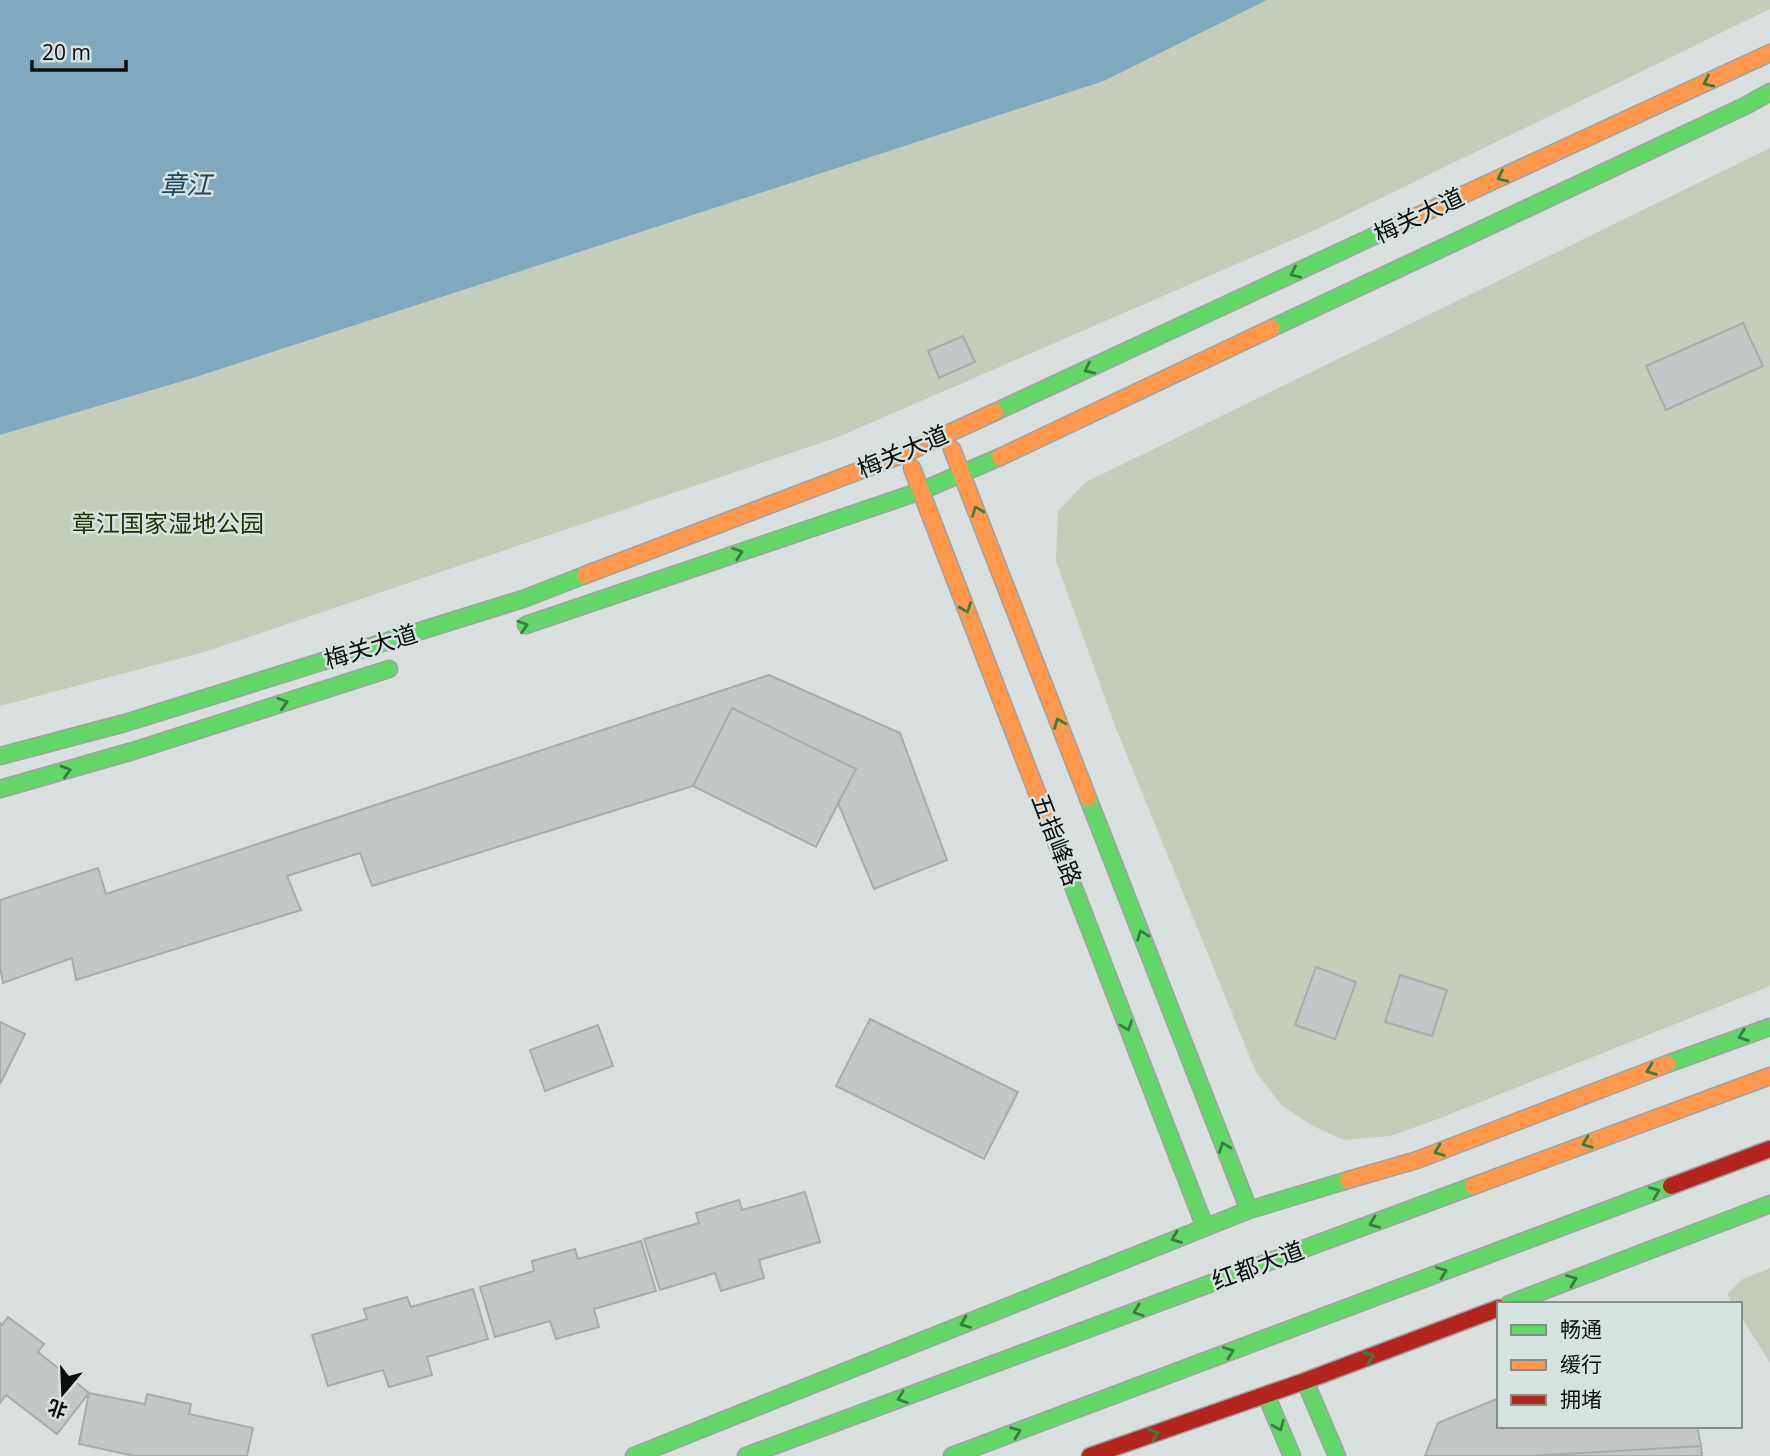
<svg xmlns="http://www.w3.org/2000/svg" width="1770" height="1456" font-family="'Open Sans','Noto Sans SC',sans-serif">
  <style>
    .green { fill: #c3cdba }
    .water { fill: #80a9bf }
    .building { fill: #c2c6c6; stroke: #a8acac; stroke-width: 2 }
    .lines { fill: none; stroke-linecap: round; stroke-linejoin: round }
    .fast-casing { stroke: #9ea2a1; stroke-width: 19 }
    .slow-casing { stroke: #9ea2a1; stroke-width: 19 }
    .jam-casing { stroke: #9ea2a1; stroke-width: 19 }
    .fast { stroke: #63d668; stroke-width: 16 }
    .slow { stroke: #ff974d; stroke-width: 16 }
    .jam { stroke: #b3261e; stroke-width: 16 }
    .oneway { stroke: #3b7c3f }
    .labels { text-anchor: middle; stroke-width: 5; stroke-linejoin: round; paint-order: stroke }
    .street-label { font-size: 24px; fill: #0a0e0d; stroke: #d6e2df }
    .park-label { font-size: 24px; fill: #242f06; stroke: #d6e2df }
    .water-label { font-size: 26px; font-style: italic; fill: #1c4961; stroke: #d6e2df }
  </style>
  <rect width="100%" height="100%" fill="#d9dfde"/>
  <path class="green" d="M1267,0h503v9l-455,221 -477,207 -630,214 -208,55v-271l193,-57 911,-297z
    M1770,148v838l-327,131 -52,19 -47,4 -31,-14 -32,-21 -25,-33 -141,-346 -59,-165 2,-50 28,-29z
    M1770,1268v95l-30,-48v-11h-7l-6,-10 16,-15z"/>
  <path class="water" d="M0,0h1267l-163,81 -911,297 -193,57z"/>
  <path class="building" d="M1743,323l20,43 -97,44 -20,-44z
    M963,336l12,26 -36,16 -11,-27z
    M769,675l131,58 47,127 -73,29 -36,-86 18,-34 -124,-61 -39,78 -321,100 -12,-33 -73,23 14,34 -225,70 -4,-22 -69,25 -3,-16v-67l98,-32 8,26z
    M732,708l124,61 -40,78 -123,-61z
    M1316,967l40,15 -21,57 -40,-14z
    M1400,975l47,15 -15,46 -47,-14z
    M870,1019l148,73 -34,67 -148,-73z
    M0,1022l25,12 -25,50z
    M598,1025l15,41 -68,25 -15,-41z
    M805,1192l15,50 -61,18 5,18 -43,13 -6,-18 -55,17 -16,-51 55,-16 -3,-10 43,-13 3,10z
    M641,1241l15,50 -62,18 5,18 -43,12 -6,-18 -55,16 -15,-50 54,-16 -2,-10 43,-12 3,10z
    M473,1289l15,50 -61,18 5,18 -43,12 -6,-17 -55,16 -16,-51 55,-16 -3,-10 43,-12 4,10z
    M8,1317l36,27 -6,8 51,41 -32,41 -51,-39 -6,8v-80l2,2z
    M89,1393l56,11 2,-10 44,10 -2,10 64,14 -6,28h-112l-56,-12z
    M1499,1398v28h198l4,20 -171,10h-105l13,-33z
    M1701,1446l1,10h-172z"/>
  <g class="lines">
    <defs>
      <path id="fast" d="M1272,328l473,-222 25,-14
        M995,412l392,-182
        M526,625l395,-134 79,-34
        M0,756l125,-33 398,-124 62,-24
        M0,789l133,-38 256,-82
        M1088,798l161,412
        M1046,816l159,411
        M1667,1064l103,-37
        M1509,1304l261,-100
        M1305,1381l32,75
        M1266,1395l26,61
        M634,1456l615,-246 99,-30
        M746,1456l727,-270
        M952,1456l719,-270"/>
      <path id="slow" d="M1387,230l383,-177
        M952,449l136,349
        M1000,457l272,-129
        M912,468l134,348
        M585,575l321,-122 89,-41
        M1348,1180l69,-20 250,-96
        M1473,1186l297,-110"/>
      <path id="jam" d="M1671,1186l99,-37
        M1090,1456l215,-75 194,-73"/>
    </defs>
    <use href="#fast" class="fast-casing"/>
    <use href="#slow" class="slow-casing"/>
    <use href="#jam" class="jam-casing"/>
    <use href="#fast" class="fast"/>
    <use href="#slow" class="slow"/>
    <use href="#jam" class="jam"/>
  </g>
  <defs><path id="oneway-chevron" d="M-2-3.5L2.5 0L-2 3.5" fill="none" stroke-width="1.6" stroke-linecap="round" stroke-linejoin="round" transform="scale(1.75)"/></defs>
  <g class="oneway">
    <use href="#oneway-chevron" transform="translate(1708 82) rotate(155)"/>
    <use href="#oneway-chevron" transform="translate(1502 177) rotate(155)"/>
    <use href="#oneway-chevron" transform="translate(1295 273) rotate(155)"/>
    <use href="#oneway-chevron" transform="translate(1089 369) rotate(155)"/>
    <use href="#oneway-chevron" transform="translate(977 511) rotate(-111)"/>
    <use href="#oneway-chevron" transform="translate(738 553) rotate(-19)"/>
    <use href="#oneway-chevron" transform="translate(966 608) rotate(69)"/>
    <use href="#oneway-chevron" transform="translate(523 626) rotate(-18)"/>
    <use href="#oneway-chevron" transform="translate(283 703) rotate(-18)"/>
    <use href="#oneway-chevron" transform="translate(1059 723) rotate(-111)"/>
    <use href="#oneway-chevron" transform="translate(66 771) rotate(-16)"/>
    <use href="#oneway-chevron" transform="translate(1142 935) rotate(-111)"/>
    <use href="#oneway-chevron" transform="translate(1127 1026) rotate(69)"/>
    <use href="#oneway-chevron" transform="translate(1743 1036) rotate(161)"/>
    <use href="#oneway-chevron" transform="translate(1651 1070) rotate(159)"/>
    <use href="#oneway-chevron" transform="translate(1587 1143) rotate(159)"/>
    <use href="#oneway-chevron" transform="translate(1224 1147) rotate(-111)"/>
    <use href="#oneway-chevron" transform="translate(1439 1151) rotate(159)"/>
    <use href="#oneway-chevron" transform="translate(1655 1192) rotate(-21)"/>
    <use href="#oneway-chevron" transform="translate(1374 1223) rotate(159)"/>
    <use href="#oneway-chevron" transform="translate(1176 1238) rotate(158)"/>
    <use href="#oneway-chevron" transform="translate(1442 1272) rotate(-21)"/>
    <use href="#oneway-chevron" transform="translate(1572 1280) rotate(-21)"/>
    <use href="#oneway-chevron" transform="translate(1138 1311) rotate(160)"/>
    <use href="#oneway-chevron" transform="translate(965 1323) rotate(158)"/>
    <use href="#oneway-chevron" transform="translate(1229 1352) rotate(-21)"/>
    <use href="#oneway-chevron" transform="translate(1369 1357) rotate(-21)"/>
    <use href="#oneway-chevron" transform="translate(902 1398) rotate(160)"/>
    <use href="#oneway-chevron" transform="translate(1279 1426) rotate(67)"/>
    <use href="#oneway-chevron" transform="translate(1016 1432) rotate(-21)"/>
    <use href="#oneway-chevron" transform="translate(1154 1434) rotate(-19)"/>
  </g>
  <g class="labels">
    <g class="street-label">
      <text transform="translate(1419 216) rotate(-25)" y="8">梅关大道</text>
      <text transform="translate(903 452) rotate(-23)" y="8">梅关大道</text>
      <text transform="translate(371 647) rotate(-17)" y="8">梅关大道</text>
      <text transform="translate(1056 840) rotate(69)" y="8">五指峰路</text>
      <text transform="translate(1258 1266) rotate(-20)" y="8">红都大道</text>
    </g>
    <g class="park-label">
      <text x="168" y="532">章江国家湿地公园</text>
    </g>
    <g class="water-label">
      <text x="186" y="194">章江</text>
    </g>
  </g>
  <rect x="1497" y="1302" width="245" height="126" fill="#d6e2df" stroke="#848d8b" stroke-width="2"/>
  <rect x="1511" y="1325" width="35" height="10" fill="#63d668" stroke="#848d8b" stroke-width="2"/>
  <text x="1560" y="1337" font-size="21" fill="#0a0e0d">畅通</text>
  <rect x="1511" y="1360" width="35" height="10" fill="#ff974d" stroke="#848d8b" stroke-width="2"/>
  <text x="1560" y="1372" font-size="21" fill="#0a0e0d">缓行</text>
  <rect x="1511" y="1395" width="35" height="10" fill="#b3261e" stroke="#848d8b" stroke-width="2"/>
  <text x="1560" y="1407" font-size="21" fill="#0a0e0d">拥堵</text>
  <g transform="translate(63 1393) rotate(199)" stroke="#d6e2df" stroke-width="5" paint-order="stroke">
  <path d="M0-5L12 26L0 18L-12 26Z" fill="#0a0e0d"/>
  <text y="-10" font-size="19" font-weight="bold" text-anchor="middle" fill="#0a0e0d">北</text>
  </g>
  <path d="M32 60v10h94v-10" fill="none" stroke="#0a0e0d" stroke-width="3.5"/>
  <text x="42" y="60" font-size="21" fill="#0a0e0d" stroke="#d6e2df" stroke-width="5" paint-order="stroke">20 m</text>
</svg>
